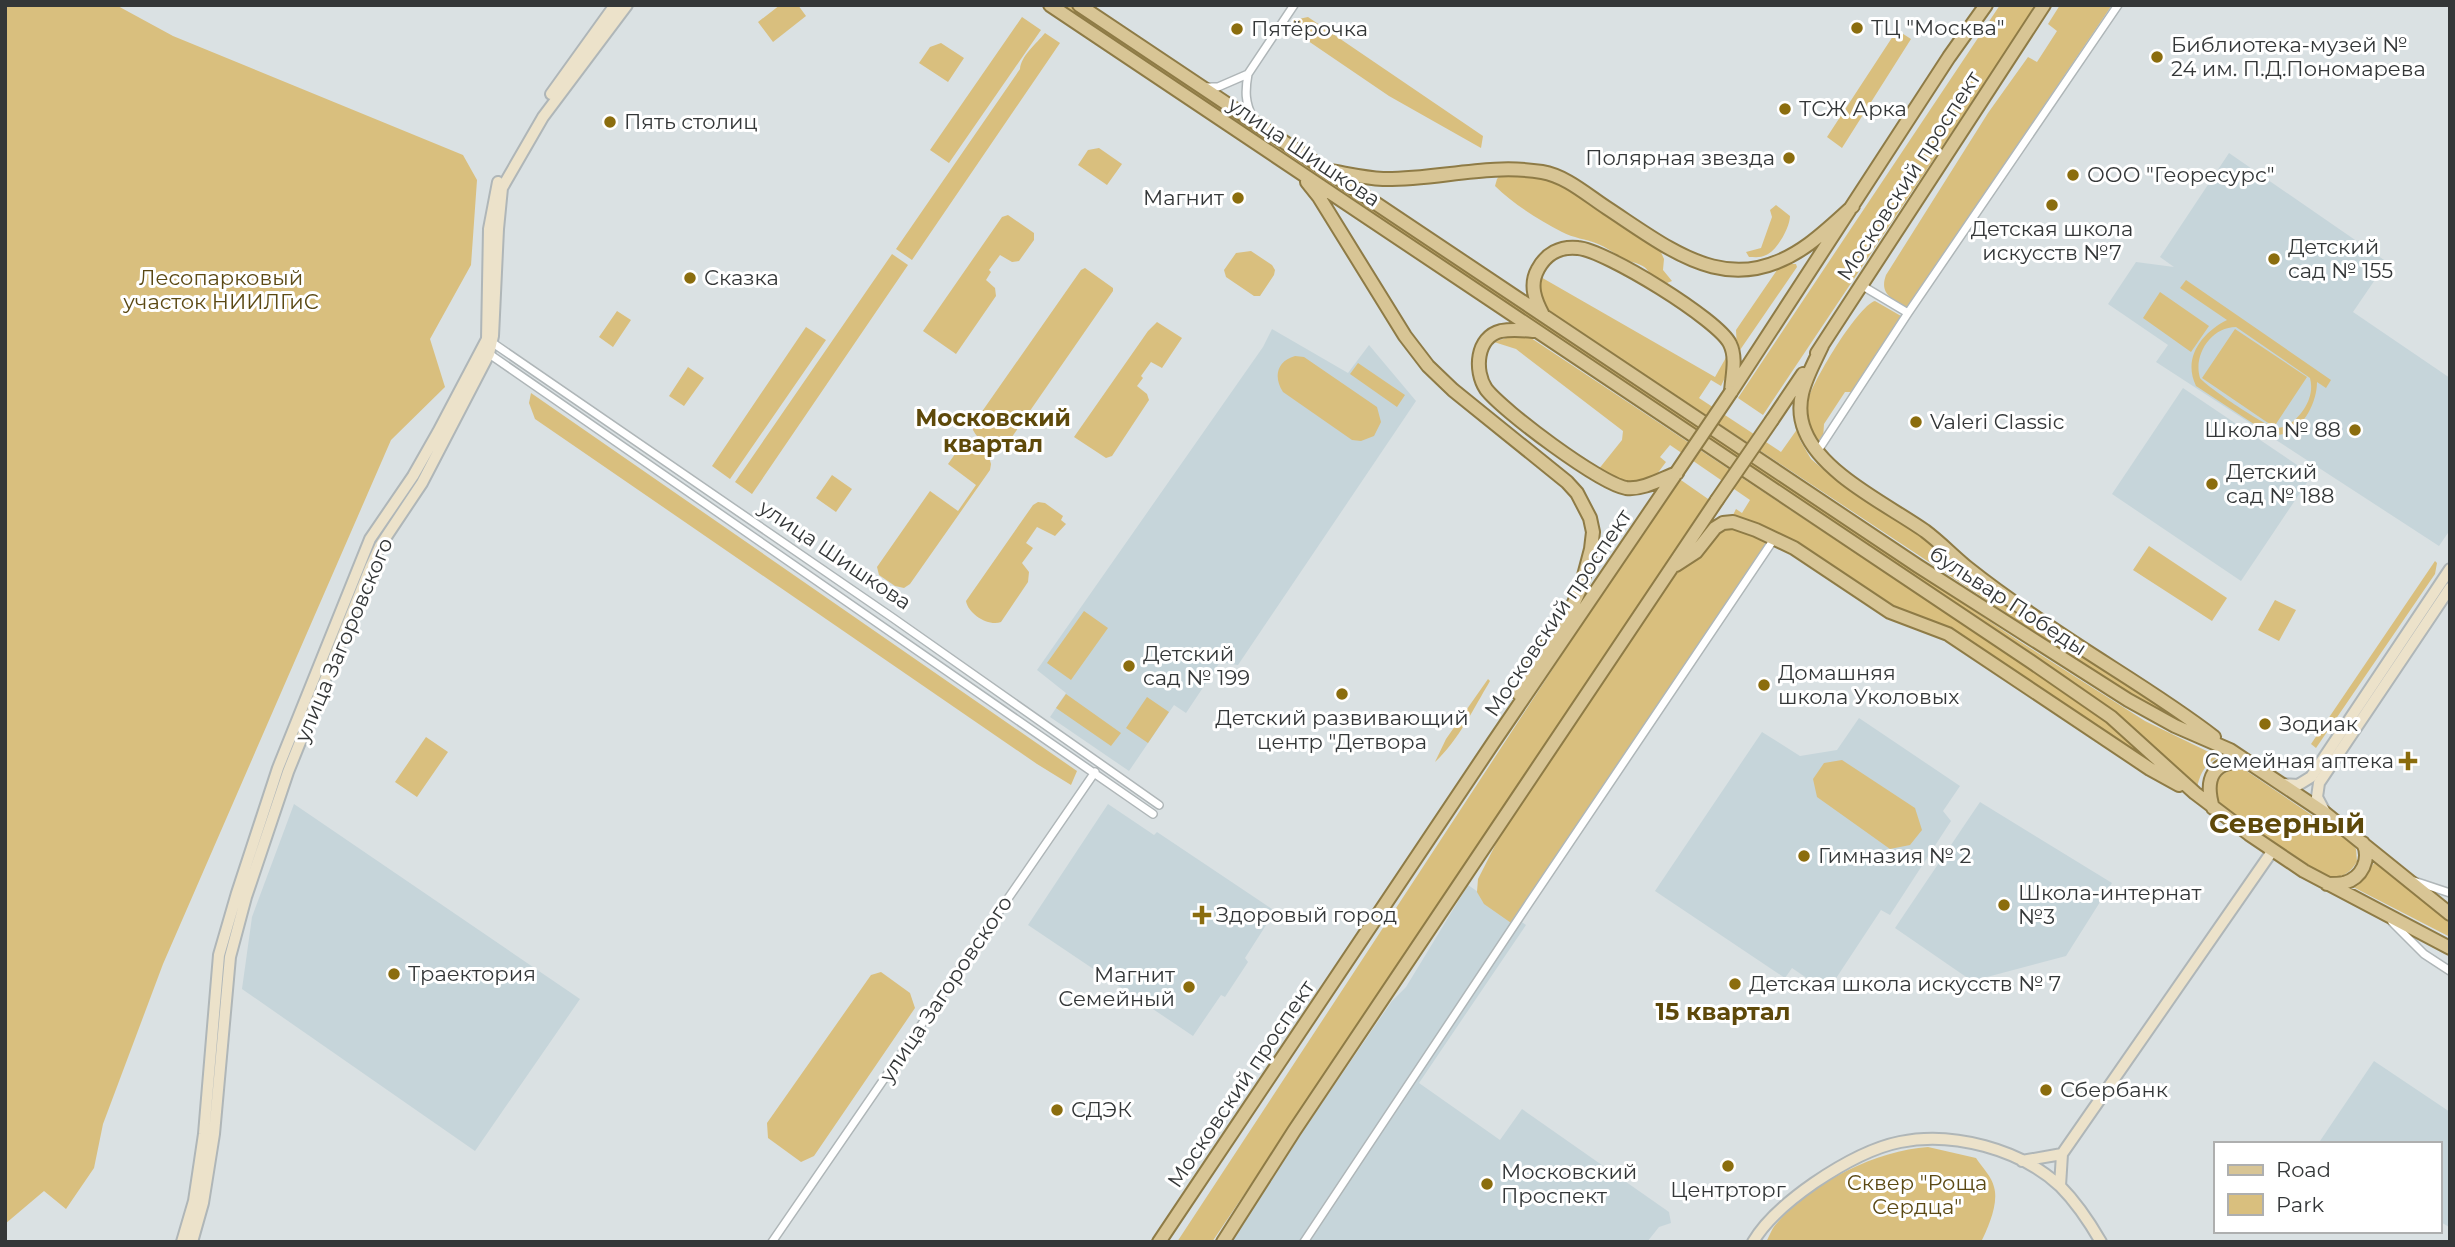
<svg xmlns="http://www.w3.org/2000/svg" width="2455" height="1247" font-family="Montserrat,sans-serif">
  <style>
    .built { fill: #c6d5da }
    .green { fill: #d9bf7e; fill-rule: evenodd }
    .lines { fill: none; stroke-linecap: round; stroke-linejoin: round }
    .street-casing { stroke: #afb6b8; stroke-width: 10 }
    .secondary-casing { stroke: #afb6b8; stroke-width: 14 }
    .primary-casing { stroke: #8e7b46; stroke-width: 16 }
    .street { stroke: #fff; stroke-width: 7 }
    .secondary { stroke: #ece2ca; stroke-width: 10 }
    .primary { stroke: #d8c595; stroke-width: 12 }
    .primary-bridge-casing { stroke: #8e7b46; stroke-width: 16; stroke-linecap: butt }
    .primary-bridge { stroke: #d8c595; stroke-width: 12 }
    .poi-dot { fill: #8b6d0e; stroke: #fff; stroke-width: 2.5 }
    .labels { text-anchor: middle; stroke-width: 6; stroke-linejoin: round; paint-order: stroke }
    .poi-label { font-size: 21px; fill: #343738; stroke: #fff; text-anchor: start }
    .street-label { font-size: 21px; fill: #343738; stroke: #fff }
    .park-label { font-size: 21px; fill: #5b4914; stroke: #fff }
    .neighbourhood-label { font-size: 23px; font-weight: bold; fill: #5e490a; stroke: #fff }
    .quarter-label { font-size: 24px; font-weight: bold; fill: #5e490a; stroke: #fff }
    .district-label { font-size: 28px; font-weight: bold; fill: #5e490a; stroke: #fff }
  </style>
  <rect width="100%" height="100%" fill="#dae1e3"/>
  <path class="built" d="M2229,153l158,109 -34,50 97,66v152l-11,16 -283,-184 12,-17 -60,-41 28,-42 38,5 -14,-10z
    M1272,329l76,44 21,-28 47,56 -178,264 -18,-3 -34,51 -12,-8 -45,66 -79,-54 16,-24 -29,-23 226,-323z
    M2183,388l129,87 -71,106 -129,-87z
    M1859,718l101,68 -17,25 8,10 -61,94 -9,-5 -54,82 -35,-24 -7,10 -130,-87 107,-159 38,24 37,-6z
    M1980,802l132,81 -46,73 -94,25 -77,-53z
    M294,804l286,195 -105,152 -233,-162 10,-72z
    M1108,804l46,31 3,-3 118,79 -30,47 3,4 -23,35 -4,-2 -28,41 -165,-111z
    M1468,885l58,40 -107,158 81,57 22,-31 147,103 2,11 -12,4 -12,15h-416l61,-95 100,-146 14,-14z
    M2374,1061l76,51 -1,115 -10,-6v-77h-121z"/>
  <path class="green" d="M5,5h111l57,31 290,119 14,25 -6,85 -41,74 15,48 -54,53 -228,524 -60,160 -9,44 -28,41 -22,-18 -39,33z
    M780,5h18l8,11 -33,26 -15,-20z
    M1066,5h4l949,636 126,80 74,36c-14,7 -19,16 -22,31l-60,-55 -1073,-725z
    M2000,5h34l-6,13 -265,397 -25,-17z
    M2060,5h52l-205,303c-15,-9 -28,-14 -21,-33l102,-162 40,-56 9,5 20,-31 -9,-7z
    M1022,17l19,13 -92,133 -19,-13z
    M1308,17l175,119 -2,12 -92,-52 -97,-66 2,-10z
    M1897,30l14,9 -69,109 -15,-11z
    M1045,33l15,10 -148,217 -16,-11 124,-180c1,-13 16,-25 25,-36z
    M941,43l23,15 -16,24 -29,-19 11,-16z
    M1099,148l23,16 -15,21 -29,-20 10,-15z
    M1502,173l47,4 111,73 4,9 -1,11 9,11 -5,2 -16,-6c-4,-13 -14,-13 -25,-17 -10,-5 -18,-12 -28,-16 -12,-5 -25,-6 -36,-12 -23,-12 -49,-28 -67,-46l2,-7z
    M1776,205l14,11c0,11 -13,35 -24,39 -5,3 -11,2 -17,2l-3,-5 15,-4 11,-31 -2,-7z
    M1008,215l26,18v7l-15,21 -7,1 -12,-7 -11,15 2,2 -5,8 9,8 1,8 -40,58 -33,-23 79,-114z
    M1251,251l21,14 3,5 -1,5 -14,21h-6l-28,-19 -2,-7 12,-17z
    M892,254l16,11 -156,229 -17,-12z
    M1791,264h5l1,3 -57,83h-3l-1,-20 41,-60z
    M1085,268l28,20v3l-108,156 -3,2c-12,0 -24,-9 -29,-19l1,-7 107,-153z
    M1539,276l176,101 13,-23 2,13 -9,19 -10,-6 -12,18 82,54 17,-24 2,12 11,19 20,17 88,58 71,58 191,129 -50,-26 -571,-376c-19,-15 -23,-19 -21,-43z
    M2186,280l145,100 -5,8 -9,-6c0,25 -20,59 -48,52l-73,-48c-14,-29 7,-54 31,-66l-47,-32zM2236,327l74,51c3,11 0,22 -6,31 -6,9 -15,18 -26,19 -9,1 -71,-41 -78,-50 -7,-23 11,-51 36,-51z
    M2160,292l49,34 -18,26 -48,-34z
    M1875,301l26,15 -2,7 -45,69h-9l-21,32 -1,15 -6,3c-5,-7 -12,-22 -12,-31 0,-19 53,-106 70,-110z
    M617,311l14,9 -18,27 -14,-10z
    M1157,322l25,16 -20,30 -11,-6 -10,14 2,2 -6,8 10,8 2,6 -37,56 -6,2 -32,-21 74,-106z
    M806,327l20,13 -96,139 -18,-13z
    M2235,329l72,48 -33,50 -72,-49z
    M1509,337l22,1 540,358 51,38 20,21 -191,-126 -49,-18 -103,-68 -66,-28 3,-6 6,4 8,-13 -80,-55 -10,12 6,5 -12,16c-25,7 -34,4 -56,-8l24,-30 1,-9 -107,-82 -22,-7z
    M1295,356l9,1 73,50 4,15 -7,14 -13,5 -9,-1 -69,-48c-10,-15 -6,-31 12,-36z
    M1358,363l47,32 -8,12 -47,-33z
    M688,367l16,11 -20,28 -15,-10z
    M531,393l546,378 -6,14 -34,-21 -502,-345 -6,-16z
    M966,443l23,14 2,7 -1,6 -80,114 -6,4 -9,-2 -16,-11 -2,-8 53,-76 28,20 18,-26 -28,-21 12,-17z
    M832,475l20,14 -16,23 -20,-14z
    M1678,478l33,23 -499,741h-35z
    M1038,502l7,1 18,13 -2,4 5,4 -11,12 -18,-9 -11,16 7,5 -11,15 7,9 -1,10 -27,40c-12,5 -33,-8 -35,-21l67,-96z
    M1723,523l51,16 -260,386 -30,-21 -7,-12 1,-13 28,-55 163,-255z
    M2149,546l78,52 -15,23 -79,-51z
    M2435,561l2,2 -2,11 -119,174 -5,-4z
    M2275,600l21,10 -17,31 -21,-11z
    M1084,611l24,17 -37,52 -24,-17z
    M1488,679l2,2c-16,27 -32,60 -55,81l11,-23z
    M1066,694l55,39 -10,13 -55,-38z
    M1147,697l22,15 -21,31 -22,-15z
    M426,737l22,15 -31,45 -22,-15z
    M1842,760l73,48 7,22 -12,15 -20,4 -73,-52 -4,-18 11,-16z
    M2235,769l10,1 105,71 6,8 1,13c-9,13 -16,17 -32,14l-103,-69c-10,-16 -7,-34 13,-38z
    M2376,860l74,62v15l-97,-50 13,-12z
    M881,972l29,21 5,15 -101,148 -13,6 -33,-24 -1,-15 104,-148z
    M1928,1147l48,11c6,9 16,19 18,29 5,16 -6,41 -13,55h-215c4,-7 6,-14 11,-19 34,-40 100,-73 151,-76z"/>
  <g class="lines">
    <defs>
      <path id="street" d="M1248,74l46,-69
        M1203,87h15l30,-13c-3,17 -3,29 5,44
        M1861,285l47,28
        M490,341l403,277 266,187
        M485,351l668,463
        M1817,452l91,-139 210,-308
        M2414,881l36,12
        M2392,922l32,32 26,17
        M772,1242l323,-470
        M1304,1242l225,-339 245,-364"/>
      <path id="secondary" d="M551,94l64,-89
        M2282,784l16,1 13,-8 139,-208
        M2326,814l-9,-17 2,-14 131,-195
        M2022,1161l40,-7 211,-304
        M2060,1186l2,-32
        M182,1242l12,-41 10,-67 15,-179 18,-62 41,-125 92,-229 43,-63 25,-44 49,-93 2,-110 9,-47
        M192,1242l11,-39 11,-69 16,-177 16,-60 42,-125 82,-204 10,-22 42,-63 67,-129 4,-18 5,-107 4,-41 41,-71 84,-112
        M1753,1242c14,-24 38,-43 61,-59 25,-17 56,-35 86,-41 52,-11 120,7 160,44 15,15 30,37 41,56"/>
      <path id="primary" d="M1050,5l980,656 81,56 84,76 54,41 55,37 146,77
        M1079,5l839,561 210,134 47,26 55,24 96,64 124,100
        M1330,171c18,3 35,7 53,8 53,1 106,-16 159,-7 24,4 45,23 65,36 67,44 124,93 202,36 15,-11 30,-25 44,-38
        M1307,182l12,15 86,139 23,30 25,24 114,92 10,11 13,25 3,14 -2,17 -10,38 -8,18 -46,70 -8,19
        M1543,315c-8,-15 -14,-30 -5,-46 8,-15 22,-23 40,-21 27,2 141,72 152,96 7,14 2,32 1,48
        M1533,331c-10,-1 -21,-2 -32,0 -25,6 -27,40 -15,58 17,22 113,94 140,99 17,2 35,-9 51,-15
        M1822,346c-13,28 -30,54 -17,85 17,43 83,74 120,100 16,12 29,26 44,38 25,20 51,38 78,56 55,38 114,71 167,112
        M1817,353l227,-348
        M1731,392l218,-335 37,-52
        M1772,420l31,-46
        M1676,565l20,-13 19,-24 8,-5 10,-1 23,8 38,18 96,64 58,22 202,135 29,16
        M2213,808c-9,-30 0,-47 32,-47
        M2327,884c5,0 12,0 17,-1 18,-5 27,-24 19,-40
        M1159,1242l334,-499 184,-271
        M1223,1242l71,-111 423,-631"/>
    </defs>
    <use href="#street" class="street-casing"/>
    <use href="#secondary" class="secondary-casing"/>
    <use href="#primary" class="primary-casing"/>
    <use href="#street" class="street"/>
    <use href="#secondary" class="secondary"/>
    <use href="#primary" class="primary"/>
    <defs>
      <path id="primary-bridge" d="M1677,472l54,-80
        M1717,500l55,-80"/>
    </defs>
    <use href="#primary-bridge" class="primary-bridge-casing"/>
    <use href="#primary-bridge" class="primary-bridge"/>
  </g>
  <g class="poi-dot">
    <circle cx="1857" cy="28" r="7"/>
    <circle cx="1237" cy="29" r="7"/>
    <circle cx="2157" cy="57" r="7"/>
    <circle cx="1785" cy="109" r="7"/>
    <circle cx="610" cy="122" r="7"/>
    <circle cx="1789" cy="158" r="7"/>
    <circle cx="2073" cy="175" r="7"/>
    <circle cx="1238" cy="198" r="7"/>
    <circle cx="2052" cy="205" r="7"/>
    <circle cx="2274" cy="259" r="7"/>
    <circle cx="690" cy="278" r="7"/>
    <circle cx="1916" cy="422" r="7"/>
    <circle cx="2355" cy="430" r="7"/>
    <circle cx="2212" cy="484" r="7"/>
    <circle cx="1129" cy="666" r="7"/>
    <circle cx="1764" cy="685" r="7"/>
    <circle cx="1342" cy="694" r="7"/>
    <circle cx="2265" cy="724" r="7"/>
    <path d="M2404.5 750.5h7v7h7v7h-7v7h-7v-7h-7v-7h7z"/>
    <circle cx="1804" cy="856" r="7"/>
    <circle cx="2004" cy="905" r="7"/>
    <path d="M1198.5 904.5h7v7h7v7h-7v7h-7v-7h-7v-7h7z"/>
    <circle cx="394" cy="974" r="7"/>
    <circle cx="1735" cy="984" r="7"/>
    <circle cx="1189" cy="987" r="7"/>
    <circle cx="2046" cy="1090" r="7"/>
    <circle cx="1057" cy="1110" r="7"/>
    <circle cx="1728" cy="1166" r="7"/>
    <circle cx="1487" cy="1184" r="7"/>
  </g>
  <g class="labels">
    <g class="poi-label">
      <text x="1871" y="35">ТЦ "Москва"</text>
      <text x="1251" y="36">Пятёрочка</text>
      <text x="2171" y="52">Библиотека-музей №<tspan x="2171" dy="24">24 им. П.Д.Пономарева</tspan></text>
      <text x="1799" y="116">ТСЖ Арка</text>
      <text x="624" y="129">Пять столиц</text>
      <text x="1775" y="165" text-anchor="end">Полярная звезда</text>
      <text x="2087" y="182">ООО "Георесурс"</text>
      <text x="1224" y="205" text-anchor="end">Магнит</text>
      <text x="2052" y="236" text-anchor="middle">Детская школа<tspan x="2052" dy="24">искусств №7</tspan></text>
      <text x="2288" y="254">Детский<tspan x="2288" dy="24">сад № 155</tspan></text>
      <text x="704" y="285">Сказка</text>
      <text x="1930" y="429">Valeri Classic</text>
      <text x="2341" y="437" text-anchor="end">Школа № 88</text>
      <text x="2226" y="479">Детский<tspan x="2226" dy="24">сад № 188</tspan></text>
      <text x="1143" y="661">Детский<tspan x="1143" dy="24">сад № 199</tspan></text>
      <text x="1778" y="680">Домашняя<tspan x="1778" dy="24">школа Уколовых</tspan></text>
      <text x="1342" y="725" text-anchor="middle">Детский развивающий<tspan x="1342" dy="24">центр "Детвора</tspan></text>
      <text x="2279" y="731">Зодиак</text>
      <text x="2394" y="768" text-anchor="end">Семейная аптека</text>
      <text x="1818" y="863">Гимназия № 2</text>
      <text x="2018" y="900">Школа-интернат<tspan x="2018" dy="24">№3</tspan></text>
      <text x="1216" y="922">Здоровый город</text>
      <text x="408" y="981">Траектория</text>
      <text x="1175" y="982" text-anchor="end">Магнит<tspan x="1175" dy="24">Семейный</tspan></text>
      <text x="1749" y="991">Детская школа искусств № 7</text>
      <text x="2060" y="1097">Сбербанк</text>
      <text x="1071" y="1117">СДЭК</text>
      <text x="1501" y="1179">Московский<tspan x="1501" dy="24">Проспект</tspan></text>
      <text x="1728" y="1197" text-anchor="middle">Центрторг</text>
    </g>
    <g class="street-label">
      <text transform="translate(1304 152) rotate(34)" y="7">улица Шишкова</text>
      <text transform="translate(1909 176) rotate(-57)" y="7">Московский проспект</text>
      <text transform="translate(835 555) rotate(34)" y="7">улица Шишкова</text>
      <text transform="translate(2008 601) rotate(33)" y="7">бульвар Победы</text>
      <text transform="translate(1558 613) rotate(-56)" y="7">Московский проспект</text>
      <text transform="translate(344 640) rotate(-67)" y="7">улица Загоровского</text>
      <text transform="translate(946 989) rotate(-56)" y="7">улица Загоровского</text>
      <text transform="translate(1241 1084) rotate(-56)" y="7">Московский проспект</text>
    </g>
    <g class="park-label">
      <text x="221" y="285">Лесопарковый<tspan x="221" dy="24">участок НИИЛГиС</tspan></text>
      <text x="1917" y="1190">Сквер "Роща<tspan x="1917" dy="24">Сердца"</tspan></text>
    </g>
    <g class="neighbourhood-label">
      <text x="993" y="426">Московский<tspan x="993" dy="26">квартал</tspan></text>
    </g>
    <g class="quarter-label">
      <text x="1723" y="1020">15 квартал</text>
    </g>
    <g class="district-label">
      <text x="2287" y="833">Северный</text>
    </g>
  </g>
  <rect width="2455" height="1247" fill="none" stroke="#343738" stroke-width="14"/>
  <rect x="2214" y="1142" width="228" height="91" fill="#ffffff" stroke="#aeafaf" stroke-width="2"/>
  <rect x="2228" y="1165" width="35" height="10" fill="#d8c595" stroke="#aeafaf" stroke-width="2"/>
  <text x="2276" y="1177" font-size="21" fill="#343738">Road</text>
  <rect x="2228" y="1194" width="35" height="21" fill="#d9bf7e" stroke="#aeafaf" stroke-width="2"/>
  <text x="2276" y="1212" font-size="21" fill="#343738">Park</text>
</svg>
